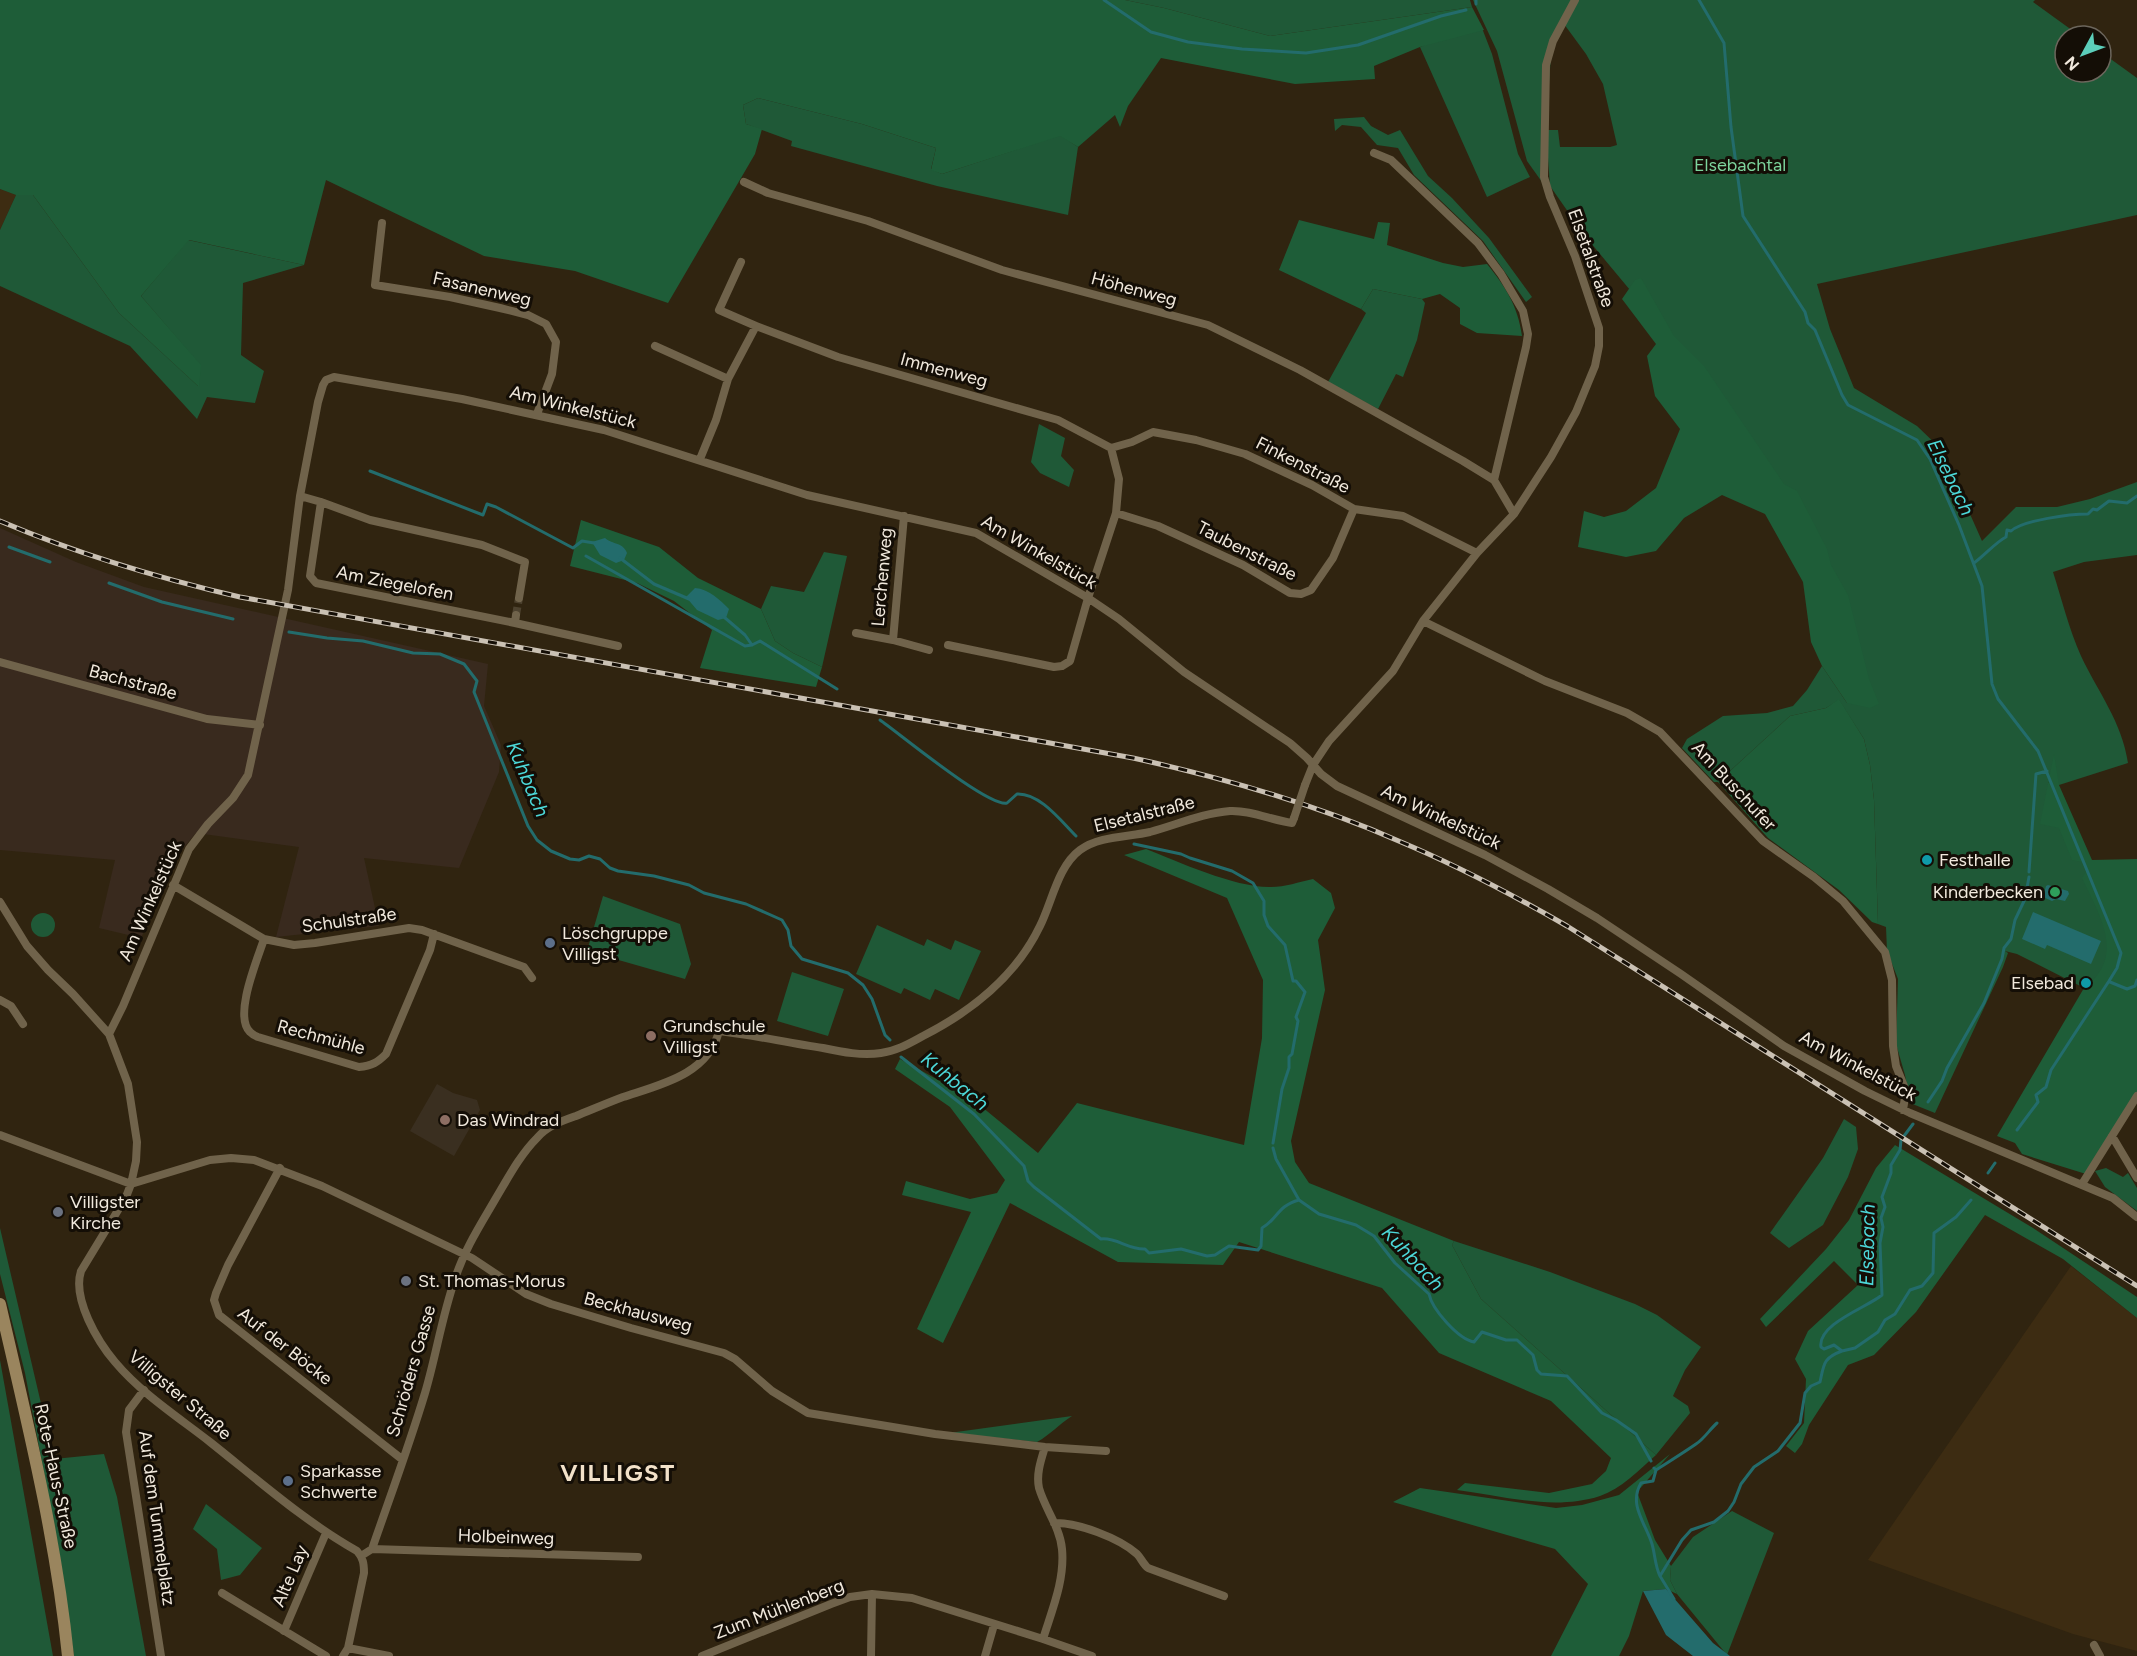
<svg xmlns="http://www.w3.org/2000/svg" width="2137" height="1656" font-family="Figtree,sans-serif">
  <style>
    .commercial { fill: #392a1e }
    .built { fill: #3d2c12 }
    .education { fill: #3a2f20 }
    .green { fill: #1f5937 }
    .forest { fill: #1e5d38 }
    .water { fill: #236c6c }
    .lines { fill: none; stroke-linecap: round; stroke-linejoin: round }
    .stream { stroke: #236c6c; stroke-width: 3 }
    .street-tunnel { stroke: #4d422f; stroke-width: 8; stroke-dasharray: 8 4; stroke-linecap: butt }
    .street { stroke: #70634b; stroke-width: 8 }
    .secondary { stroke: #9a855e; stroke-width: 12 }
    .rail-casing { stroke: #cac1b4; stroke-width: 5 }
    .rail { stroke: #140e06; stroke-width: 3; stroke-dasharray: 9; stroke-linecap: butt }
    .street-bridge { stroke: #70634b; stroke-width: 8 }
    .culture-dot { fill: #0f9aa8; stroke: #140e06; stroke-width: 2 }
    .leisure-dot { fill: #2e9e5b; stroke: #140e06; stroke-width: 2 }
    .service-dot { fill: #5c6f8a; stroke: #140e06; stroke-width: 2 }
    .education-dot { fill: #8d6e63; stroke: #140e06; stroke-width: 2 }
    .worship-dot { fill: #6b7280; stroke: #140e06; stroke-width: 2 }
    .labels { text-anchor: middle; stroke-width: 6; stroke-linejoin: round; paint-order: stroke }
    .park-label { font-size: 18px; fill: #7dd59d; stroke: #140e06 }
    .street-label { font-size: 18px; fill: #f1e9dd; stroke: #140e06 }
    .poi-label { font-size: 18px; fill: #f1e9dd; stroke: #140e06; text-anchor: start }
    .water-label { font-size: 20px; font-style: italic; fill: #4cd7d8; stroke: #140e06 }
    .district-label { font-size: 24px; font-weight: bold; letter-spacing: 1.5px; fill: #f2e1c9; stroke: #140e06 }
  </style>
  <rect width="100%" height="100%" fill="#302410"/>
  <path class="commercial" d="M0,528l76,34 68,25 344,77 -4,42 17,39 -2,27 -40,96 -95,-10 15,68 -103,11 23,-90 -103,-14 -17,20 -38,85 -42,-10 16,-68 -115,-10z"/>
  <path class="built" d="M0,189l16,6 -16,35z
    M2071,1266l66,52v333l-64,-17 -205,-74z"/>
  <path class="education" d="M437,1084l16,9 24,7 3,10 -26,46 -44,-25z"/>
  <path class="green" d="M1125,0h345l2,7 -202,29 -106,-28z
    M1473,0h100l-21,41 -10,141 -15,-21 -30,-110z
    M1577,0h458l-2,2 47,34h-15v36h36v-20l36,26v137l-320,69 13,45 24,59 63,38 24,23 41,92 34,-34h41l33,-8 47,-17v73l-53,7 -31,10c9,28 16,57 28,84 17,36 41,66 47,107l-69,22 -11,-3 41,77 38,96 -37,36 -73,-37 -12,-3 3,2 -5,14 -68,146 -25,-10 -5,-28 -9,-31 2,-65 -11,-28 -1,-24 -8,-3 -4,-124 -4,-35 -6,-26 -25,-39 -13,8 -36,8 -72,66h-4l-32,-34 5,-9 36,-23 44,-3 26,-7 14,-16 15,-24 25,37 -32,-160 -180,-247 -50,-60 -35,-50 -4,-56h12l2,17h50l7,-2 -14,-61 -17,-30 -22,-30z
    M1480,23l12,31 26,100 12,23 -43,20 -67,-150z
    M758,98l104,26 74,24 -5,21 11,5 118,-39 18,12 -10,68 -131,-29 -146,-40 1,-5 -46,-17 -3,-19z
    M1364,117l7,9 17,9 12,-5 28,46 24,22 37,40 43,59 -6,5 -43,-61 -69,-66 -16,-27 -21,-3 -16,-18 -19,-2 -7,6 -1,-12z
    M16,195h17l86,118 79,73 2,-21 -59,-69 47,-56 116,25 -61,18 -2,72 23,16 -9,32 -48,-6 -10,22 -67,-73 -130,-60v-56z
    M1373,289l49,10 3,4 -8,37 -14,37 -7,-3 -18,35 -50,-27 38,-69 -5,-4z
    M1039,424l26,14 -4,18 13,14 -5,17 -29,-14 -9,-11z
    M824,552l23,4 -25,111 -29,-14 -18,-12 -14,-32 10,-23 33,6z
    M603,896l77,28 11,40 -6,15 -98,-28z
    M31 925a12 12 0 1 1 24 0a12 12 0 1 1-24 0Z
    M877,925l47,21 3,-7 24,11 4,-10 26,11 -22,49 -24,-11 -5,11 -26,-12 -3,6 -45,-20z
    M792,972l52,17 -16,47 -51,-15z
    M1844,1119l12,8 2,22 -10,28 -25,48 -34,23 -19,-15 53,-75z
    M2106,1168l17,9 5,-4 9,15v23l-32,-24 -10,-16z
    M0,1228l54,231 50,-5 13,43 29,159h-72l-13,-93 -36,-190 -25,-99z
    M1454,1241l96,31 85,32 22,11 44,32 -16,23 -12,26 15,10 2,7 -34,42 -175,-156 -29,-54z
    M0,1360l53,296h-53z
    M1072,1416c-13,8 -22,19 -35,26l-88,-9z
    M206,1504l56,44 -22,27 -19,5 -4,-31 -24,-20z
    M1732,1511l42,22 -47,122 -50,-61 -7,-14 1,-14 22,-29z"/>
  <path class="forest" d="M0,0h1125l39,8 106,28 202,-29 12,23 -64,17 -46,19 1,13 -80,5 -134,-26 -33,48 -8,21 -5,-12 -37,32 -18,-11 -118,38 -11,-4 5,-22 -74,-24 -104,-26 -15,7 3,19 16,5 -7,25 -87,149 -93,-32 -91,-15 -158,-76 -22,85 -115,-25 -48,56 60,69 -2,22 -80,-74 -86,-118h-17l-16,-6z
    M1299,220l75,19 4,-17 12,1 -3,22 56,18 20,4 24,-3c18,22 31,42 35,72l-45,-3 -17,-9v-16l-20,-14 -18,5 -49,-10 -12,20 -82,-39z
    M1641,278l33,58 30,30 80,118 13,7 30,58 4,16 17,30 21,84 10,25 -9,4 -23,-5 -25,-37 -11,-24 -8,-60 -38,-68 -43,-19 -38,23 -28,33 -30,6 -48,-10 6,-36 20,6 22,-6 30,-23 24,-59 -25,-33 -8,-40 9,-12 -34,-45 13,-19z
    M581,520l78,27 39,31 63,31 14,32 18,12 29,14 -6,20 -116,-19 12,-38 -38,-29 -37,-18 -67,-17z
    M1839,699l25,40 6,26 4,35 4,124 -6,-2 -33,-32 -71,-52 -50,-56 72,-66 36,-8z
    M2054,754l5,31 33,75 45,-1v233l-51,82 -64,-20 -7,-11 -18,-7 87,-148c43,-32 15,-73 -2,-110l4,-6 -4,-10 -10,-2 -13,-32 -19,-4z
    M1146,849c33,13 90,39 125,38 14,0 28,-5 42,-8l18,14 4,15 -17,32 7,50 -34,151 4,21 14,21 145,58 -2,4 29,54 175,156c-17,15 -35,34 -56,41 -46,15 -97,0 -143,-6l8,-7 84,10 43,-9 14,-13 5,-13 -60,-57 -112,-48 -57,-65 -143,-46 -16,23 -105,-3 -108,-59 -67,140 -26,-14 54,-117 -69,-17 4,-14 64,18 27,-6 8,-13 -55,-73 -55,-38 5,-10 71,39 67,55 39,-50 167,42 18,-107 1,-58 -36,-82 -103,-43z
    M1895,1145l138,83 104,69v21l-74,-59 -78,-44 -69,97 -42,43 -26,10 -39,60 -7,19 -7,9 -9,-7 18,-23 2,-44 -11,-20 13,-28 50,-46 -24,-24 -68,66 -6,-8 66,-70 23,-29 27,-52z
    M1670,1454l-33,38 18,48 16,26 -1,14 7,14 -11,-5 -23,2 -14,45 -10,20h-68l37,-72 -33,-35 -162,-47 27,-14 136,20 26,-3 37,-10z"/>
  <path class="water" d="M605,538c8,7 18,4 22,15l-3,7 -8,3 -16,-8 -8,-13z
    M695,588c14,1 25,12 34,21l-3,9 -8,2 -21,-10 -11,-13z
    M2048,885l20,6 1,3 -4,7 -9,-2 -4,2 -9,-4 3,-11z
    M2033,912l68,29 -10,23 -44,-19 -2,4 -23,-10z
    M1666,1589l47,54 17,13h-37l-27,-21 -23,-44z"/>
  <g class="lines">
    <path class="stream" d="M1104,0l47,32 37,10 54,7 64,4 52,-8 83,-29 25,-6
      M1476,0v4
      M1699,0l25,43 7,84 12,89 62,96 3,11 7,7 27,65 6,10 69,35 13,19 29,66 23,61 10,98 6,15 40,52 83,202 -4,15 -8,13 -58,89 -5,17 -10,8 2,7 -21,28
      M370,471l113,44 4,-11 9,3 77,41 9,-7 12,2
      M9,547l41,15
      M586,556l159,90 7,-1
      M620,558l34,26 35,15
      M1974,563c11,-8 22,-21 32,-26l1,-7 4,1c12,-11 60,-17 77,-17l5,-5 4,1 12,-9 18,2 10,-7
      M109,583l53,19 71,17
      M724,617l21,18 7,10 8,-4 77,48
      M289,632l38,6 36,3 50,12 27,1 24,10 13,17 -3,11 54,134 9,14 14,11 19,8 9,1 10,-4 11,3 10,9 8,3 36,5 35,9 15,8 42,11 36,16 6,10 3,16 11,13 46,14 15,12 9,14 13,36 5,5
      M880,720c20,14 108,87 127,83l10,-9c23,-1 44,27 59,42
      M1134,844l47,10 9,4 42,13 21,12 11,18v14l4,11 17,19 8,36h3l9,11 -9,25 2,4 -6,33 -3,3v11l-7,21 -9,54
      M2029,872l7,-98 11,-3
      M2110,982l17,7 8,-3 2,-6
      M901,1057l73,57 50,52 4,15 6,6 67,52c15,-2 28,11 44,10l4,4 32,-4 26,7 8,-1 14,-9 29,4 3,-4 1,-18c16,-9 15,-22 37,-28l20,14 37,11 18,11 21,27 34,31c3,15 29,45 45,48l8,-10 24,8h11l16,15 4,15 4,4 26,2 35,37 14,7 20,14 15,27
      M1928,1102l14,-21 5,-13 37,-65 18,-44 2,-11 7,-9 4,-19 10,-21 4,-22
      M1273,1148l3,11 23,41
      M1988,1173l7,-10
      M1842,1351l13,-3 23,-16 7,-12 10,-6 15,-24 12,-4 11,-13 1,-40 22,-16 15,-17
      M1654,1468l2,2 -3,11 -12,2c-13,22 5,41 11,61 3,10 3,22 8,32
      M1656,1470c14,-9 27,-17 40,-26 8,-5 14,-15 21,-21
      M1674,1599l-14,-23 22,-36 9,-10 23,-8 14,-11 6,-9 7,-18 13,-17 24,-16 22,-28 5,-30 6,-7 9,-4c4,-18 3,-24 22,-31l-8,-6 -10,4 -3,-2c-4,-23 47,-40 61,-52l-2,-52 3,-16 -2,-9 4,-11 -3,-10 9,-24v-8l9,-15 1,-10 12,-16"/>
    <path class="street-tunnel" d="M516,615l3,-17"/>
    <path class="street" d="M1374,153l17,7 87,83 23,31 22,37 5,23 -2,13 -32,133
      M744,182l24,11 100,28 134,49 206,55 92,45 163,91 31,19 20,34
      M382,223l-7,62 75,12 50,11 28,7 18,9 10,18 -4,32 -15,40
      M741,262l-22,48 37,16
      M655,346l73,33
      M1111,448l21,-6 21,-10 43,8 49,14 67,31 42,24 49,7 74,37
      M700,459l16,-39 12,-41 28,-53 82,31 220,63 53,28 8,31 -3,34 -28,85 -18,63 -8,5 -8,1 -106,-22
      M300,496l21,6 49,18 112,25 43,17 -6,36
      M321,502l-11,74 6,7 199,40
      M1116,513l42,13 85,39 47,28 11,1 10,-4 22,-32 21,-49
      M516,615l-1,8 103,23
      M1423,621l122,60 82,32 33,19 103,109 51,36 29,24 42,51 7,28 1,66 3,20 10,25 -3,19
      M856,633l37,7 36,10
      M893,640l11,-124
      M0,662l207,57 53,6
      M1305,785l8,-20 16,-24 64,-70 30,-50 54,-68 37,-39 37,-57 25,-45 19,-46 4,-20v-18l-24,-72 -25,-59 -6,-20 2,-112 7,-24 22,-41
      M173,885l91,54 30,6 21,-2 94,-15 13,2 102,37 8,11
      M0,902l27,44 21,24 25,24 36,40 19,50 9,58 -1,19 -5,23 -5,13 -45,74c-9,28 17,71 34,91 27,32 63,55 95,80 48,38 94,79 147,109 6,7 7,12 7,22l-16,75 -5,8
      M264,939c-6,19 -31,77 -14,93 2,2 5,4 8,5l101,30c13,-1 19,-5 27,-13l44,-104 4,-16
      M0,1000l11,6 12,18
      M109,1034l14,-28 66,-157 19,-25 25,-26 15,-23 40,-185 12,-94 18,-94 5,-17 3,-5 8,-3 128,22 142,31 203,65 169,38 112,65 31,21 65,53 106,71 17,15 14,16 16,12 148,69 63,34 49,29 84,56 103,72 81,45 45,22 203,85 24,19
      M0,1135l131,49
      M2112,1136l25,42
      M280,1168l-52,97 -12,28 -2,7 5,15 184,145
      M131,1184l79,-24 21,-2 23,2 68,26 150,72 54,36 25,10 80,24 93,25 11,6 37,32 36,22 127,21 110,13 61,4
      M2082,1184l55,-88
      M144,1390l-15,20 -3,22 35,224
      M1054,1523c23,-1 65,15 83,31 4,4 6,10 11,14l76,28
      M372,1549l266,8
      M361,1556l11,-7c18,-52 37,-103 53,-156 11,-37 17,-77 30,-114 9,-29 26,-55 41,-81 12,-20 24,-43 41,-60 10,-12 25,-17 39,-22 15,-6 31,-13 47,-19 36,-12 85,-22 96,-66 35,4 69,12 104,17 19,4 39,8 58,5 16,-2 29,-10 42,-17 49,-25 93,-60 117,-110 12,-24 18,-60 40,-76 19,-14 48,-13 70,-18 26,-7 53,-19 80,-21 21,-1 41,9 62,12l2,-5
      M222,1593l104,63
      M284,1631l42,-98
      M1043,1639l49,17
      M2094,1645l6,11
      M348,1648l41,8
      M702,1656l129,-52 19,-7 22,-3 40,4 131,41c9,-29 22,-59 19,-90 -2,-22 -17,-40 -23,-61 -3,-14 2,-28 6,-41
      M871,1656l1,-62
      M985,1656l9,-31"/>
    <path class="secondary" d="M0,1304c27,117 56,233 68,352"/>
    <defs>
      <path id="rail" d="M0,521c78,33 158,57 240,76l893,161c91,20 182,46 268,84 57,24 112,53 166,84l570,360"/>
    </defs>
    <use href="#rail" class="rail-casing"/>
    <use href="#rail" class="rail"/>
    <path class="street-bridge" d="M1294,818l11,-33"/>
  </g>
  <g class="culture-dot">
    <circle cx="1927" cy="860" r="6"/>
    <circle cx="2086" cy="983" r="6"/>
  </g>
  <circle class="leisure-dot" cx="2055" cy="892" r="6"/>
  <g class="service-dot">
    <circle cx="550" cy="943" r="6"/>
    <circle cx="288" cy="1481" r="6"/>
  </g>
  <g class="education-dot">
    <circle cx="651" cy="1036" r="6"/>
    <circle cx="445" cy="1120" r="6"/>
  </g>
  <g class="worship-dot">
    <circle cx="58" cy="1212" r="6"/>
    <circle cx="406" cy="1281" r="6"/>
  </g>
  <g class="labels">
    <g class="park-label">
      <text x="1740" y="171">Elsebachtal</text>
    </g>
    <g class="street-label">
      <text transform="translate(1591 258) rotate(70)" y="6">Elsetalstraße</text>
      <text transform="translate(482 289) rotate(13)" y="6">Fasanenweg</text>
      <text transform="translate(1134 289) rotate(15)" y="6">Höhenweg</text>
      <text transform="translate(944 370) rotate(15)" y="6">Immenweg</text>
      <text transform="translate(573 407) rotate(14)" y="6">Am Winkelstück</text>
      <text transform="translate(1303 465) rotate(27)" y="6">Finkenstraße</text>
      <text transform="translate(1247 551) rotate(27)" y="6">Taubenstraße</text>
      <text transform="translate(1039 552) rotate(30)" y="6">Am Winkelstück</text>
      <text transform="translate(882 577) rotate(-85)" y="6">Lerchenweg</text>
      <text transform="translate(395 583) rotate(11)" y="6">Am Ziegelofen</text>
      <text transform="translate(133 682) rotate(15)" y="6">Bachstraße</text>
      <text transform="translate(1734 786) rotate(47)" y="6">Am Buschufer</text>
      <text transform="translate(1144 814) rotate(-14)" y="6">Elsetalstraße</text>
      <text transform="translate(1441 817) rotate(25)" y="6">Am Winkelstück</text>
      <text transform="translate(150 901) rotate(-66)" y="6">Am Winkelstück</text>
      <text transform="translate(349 920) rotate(-8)" y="6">Schulstraße</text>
      <text transform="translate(321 1037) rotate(15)" y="6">Rechmühle</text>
      <text transform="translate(1858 1066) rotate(28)" y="6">Am Winkelstück</text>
      <text transform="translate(638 1312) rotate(15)" y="6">Beckhausweg</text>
      <text transform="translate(285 1346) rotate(38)" y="6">Auf der Böcke</text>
      <text transform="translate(411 1371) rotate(-74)" y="6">Schröders Gasse</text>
      <text transform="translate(180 1395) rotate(40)" y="6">Villigster Straße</text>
      <text transform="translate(56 1476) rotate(78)" y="6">Rote-Haus-Straße</text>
      <text transform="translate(157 1518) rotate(82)" y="6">Auf dem Tummelplatz</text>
      <text transform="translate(506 1537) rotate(2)" y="6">Holbeinweg</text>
      <text transform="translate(290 1576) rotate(-67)" y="6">Alte Lay</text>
      <text transform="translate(779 1609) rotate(-21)" y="6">Zum Mühlenberg</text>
    </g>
    <g class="poi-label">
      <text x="1939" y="866">Festhalle</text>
      <text x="2043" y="898" text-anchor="end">Kinderbecken</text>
      <text x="562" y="939">Löschgruppe<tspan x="562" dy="21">Villigst</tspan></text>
      <text x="2074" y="989" text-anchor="end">Elsebad</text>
      <text x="663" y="1032">Grundschule<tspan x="663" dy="21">Villigst</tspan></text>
      <text x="457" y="1126">Das Windrad</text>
      <text x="70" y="1208">Villigster<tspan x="70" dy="21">Kirche</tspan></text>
      <text x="418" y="1287">St. Thomas-Morus</text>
      <text x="300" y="1477">Sparkasse<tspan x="300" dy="21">Schwerte</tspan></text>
    </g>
    <g class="water-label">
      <text transform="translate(1951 477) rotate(64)" y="7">Elsebach</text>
      <text transform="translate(528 779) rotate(67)" y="7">Kuhbach</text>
      <text transform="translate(955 1081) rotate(39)" y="7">Kuhbach</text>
      <text transform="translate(1867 1245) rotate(-89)" y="7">Elsebach</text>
      <text transform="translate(1413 1258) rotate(47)" y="7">Kuhbach</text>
    </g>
    <g class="district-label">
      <text x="618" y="1481">VILLIGST</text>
    </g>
  </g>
  <g transform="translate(2083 54) rotate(229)"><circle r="28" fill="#140e06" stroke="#6c665c" stroke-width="1.5"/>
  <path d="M0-4.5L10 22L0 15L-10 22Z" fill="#5cceba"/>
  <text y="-9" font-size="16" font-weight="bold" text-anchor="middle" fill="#f1e9dd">N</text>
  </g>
</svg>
